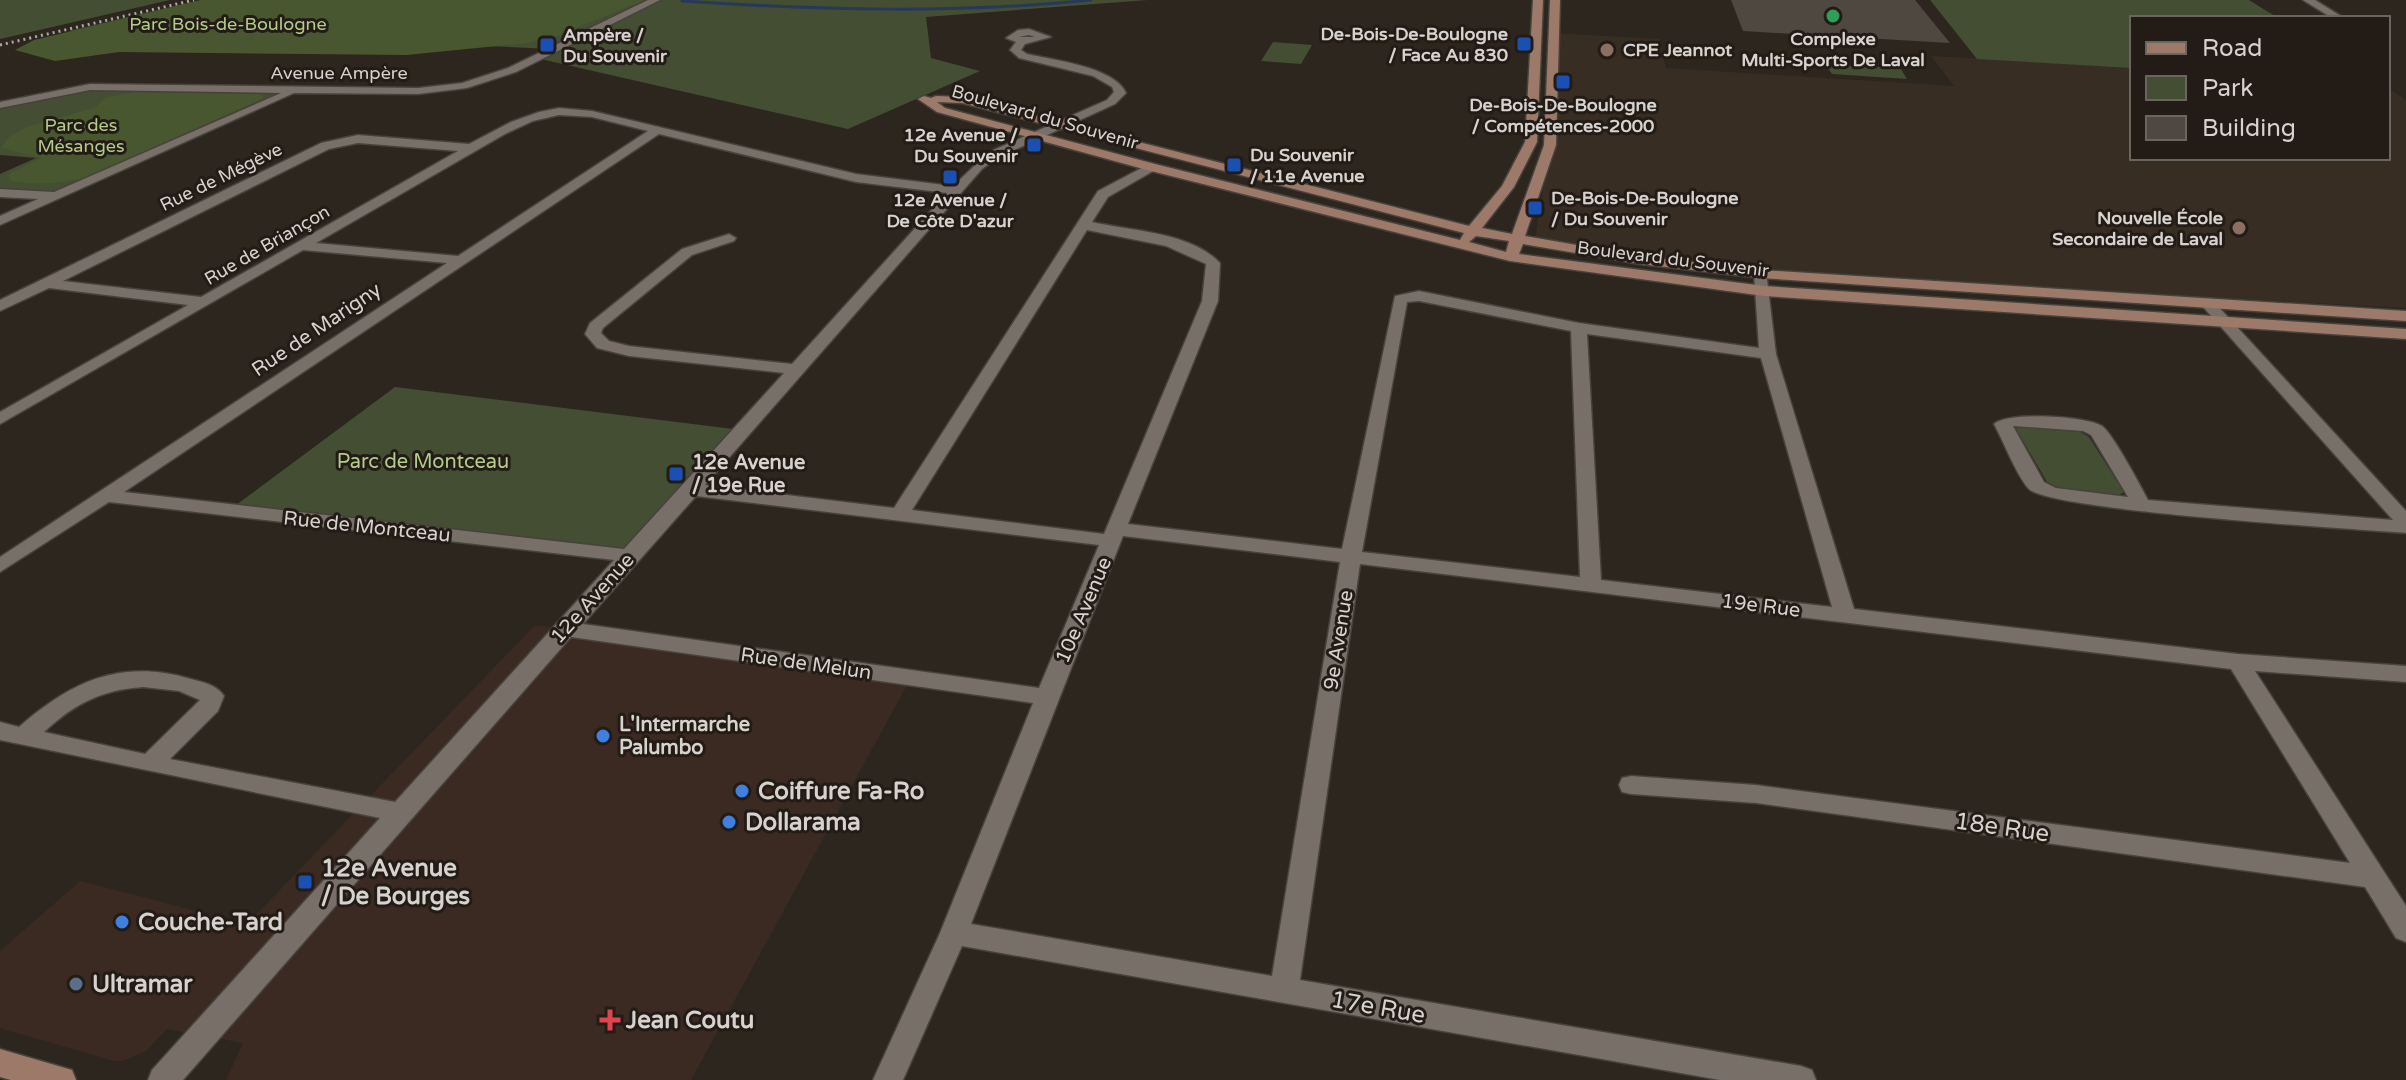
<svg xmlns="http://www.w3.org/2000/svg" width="2406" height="1080" font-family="'Varela Round',sans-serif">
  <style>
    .commercial { fill: #3b2a21 }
    .built { fill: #382d22 }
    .green { fill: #434e32 }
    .forest { fill: #495730 }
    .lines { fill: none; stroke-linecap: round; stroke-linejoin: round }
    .stream { stroke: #27395a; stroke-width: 3 }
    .building { fill: #4f4841 }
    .street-casing { stroke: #47423c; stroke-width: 3 }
    .secondary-casing { stroke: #47423c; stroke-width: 3 }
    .street { fill: #776f68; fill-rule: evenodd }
    .secondary { fill: #9c7969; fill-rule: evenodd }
    .rail { stroke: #ada8a4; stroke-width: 3; stroke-dasharray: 2 4; stroke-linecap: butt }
    .leisure-dot { fill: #2e9e5b; stroke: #231c16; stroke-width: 3 }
    .transit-dot { fill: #1a4fb4; stroke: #231c16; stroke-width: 3 }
    .education-dot { fill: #8d6e63; stroke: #231c16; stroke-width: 3 }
    .shop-dot { fill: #3f7fe0; stroke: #231c16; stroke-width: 3 }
    .service-dot { fill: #5c6f8a; stroke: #231c16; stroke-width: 3 }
    .health-dot { fill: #e0444e; stroke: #231c16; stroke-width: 3 }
    .labels { text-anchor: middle; stroke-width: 6; stroke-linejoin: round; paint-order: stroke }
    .far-park-label { font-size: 18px; fill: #b3cc8a; stroke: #231c16 }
    .far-poi-label { font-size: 18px; font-weight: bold; fill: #d6d2ce; stroke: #231c16; text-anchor: start }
    .far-street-label { font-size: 18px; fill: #d6d2ce; stroke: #231c16 }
    .street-label { font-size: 20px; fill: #d6d2ce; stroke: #231c16 }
    .park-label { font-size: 20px; fill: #b3cc8a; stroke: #231c16 }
    .poi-label { font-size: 20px; font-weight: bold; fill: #d6d2ce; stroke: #231c16; text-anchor: start }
    .near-poi-label { font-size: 24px; font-weight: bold; fill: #d6d2ce; stroke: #231c16; text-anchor: start }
    .near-street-label { font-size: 24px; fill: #d6d2ce; stroke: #231c16 }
  </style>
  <rect width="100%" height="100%" fill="#2c261f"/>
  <path class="commercial" d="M535,625l376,53 -220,402h-465l17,-37 -76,-14 -21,22 -23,10h-9l-114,-33v-77l80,-70 167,43z"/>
  <path class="built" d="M1552,33l107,6 7,29 288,18 -23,-30 201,11v91h256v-70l18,12v208l-169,-9 -107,-1 1,2 -491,-40 -105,-21 18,-110z"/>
  <path class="green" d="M0,0h170l-170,39z
    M200,0h948l-222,17 5,41 49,13 -132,58 -312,-71 14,-9 -102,-5 -338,6 -41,-19z
    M1930,0h319l29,18h-146v50l-155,-9z
    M1273,42l39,3 -11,19 -40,-3z
    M1825,64l72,4 4,1 6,10 -75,-5z
    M73,89l222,2 -240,106 -55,-4v-19l36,-16 -36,-3v-50z
    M395,387l346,43 -111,126 -402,-45z
    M2018,425l61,6 10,6 35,55 -6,4 -57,-7 -14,-7 -31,-53z"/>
  <path class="forest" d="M203,0h442l-91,37 -25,6 -123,12 -287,-3 -64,9 -40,-11 19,-10z
    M134,92l126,2 4,4 -176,79c-27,6 -50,9 -78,4l-1,-7 32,-16 -40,-10 8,-11 18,-10 67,-19 13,-11z"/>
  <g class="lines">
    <path class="stream" d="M682,1c137,9 272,13 409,-1"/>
  </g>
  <path class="building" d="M1731,0h184l35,43 -207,-12z"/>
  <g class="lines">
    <defs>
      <path id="street" d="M648,0h12l-144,72 -49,16 -49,6 -124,-1 -294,132v-9l38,-17 -38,-2v-8l54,3 227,-99 -191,-3 -90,18v-6l90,-18 328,4 44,-5 46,-15z
        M2303,0h12l29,18h-12z
        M1018,30l11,-1 22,8 -26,7 -4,6 6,4c26,6 88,13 99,39l-11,11 -118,54 -15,11 -277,316 189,23 204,-317 53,-28 6,4 -2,3 -47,27 -16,25c39,9 99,10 128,41l-2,38 -90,223 214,25 53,-253 24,-5 160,32 180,25 -5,-74 7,-4 5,1 10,83 78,255 384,45 168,12v16l-151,-11 151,235v36l-10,-4 -31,-51 -609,-84 -125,-9 -9,-2 -3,-7 3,-7 9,-2 125,9 594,78 -119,-194 -871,-105 -60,416 501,86 11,4 4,10h-96l-758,-134 -59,134h-30l67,-147 93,-230 -462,-66 -388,443h-35l4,-10 228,-252 -380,-78v-18l19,5c52,-46 103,-69 172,-48 12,3 26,6 33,17l-6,15 -48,48 225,43 219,-242 -505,-58 -109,70v-15l447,-294 -144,-13 -303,174v-12l188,-107 -139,-17 -49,23v-11l321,-157 37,-8 111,9 42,-22 28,-10 20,-4 33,3 264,63 97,12 36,-34 118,-52 7,-8 -2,-5 -19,-11 -74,-18 -9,-8 6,-8 -10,-4zM1029,35l6,2h-16zM559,115l33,2 56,14 -190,125 -142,-13 189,-109 28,-13zM659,134l197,48 91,11 -155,171 -163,-18 -20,-5 -8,-8 2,-5 89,-73 42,-14 2,-3 -7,-4 -47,15 -92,74 -5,11 12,14 32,8 155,17 -160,176 -500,-57zM358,143l100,8 -257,146 -138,-16 266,-132zM1087,230l79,16 40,18 -4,37 -98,233 -192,-24zM1419,301l152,30 9,246 -218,-25 45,-250zM1587,334l174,24 71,249 -231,-27zM696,496l403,49 -60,143 -456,-64zM1123,536l217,26 -68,414 -301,-52zM143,687l36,4 21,9 -55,54 -101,-22c30,-28 57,-42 99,-45z
        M2210,301l5,2 191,208v22c-51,-4 -355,-22 -377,-44 -13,-14 -25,-47 -35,-65 13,-13 93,-8 108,2 11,8 38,59 46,74l245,20 -188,-211 -3,-3zM2013,426l70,5 8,4 37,62 -72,-9 -12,-6z"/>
      <path id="secondary" d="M1533,0h10l-6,142 -23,45 -32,41 30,6 32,-89 6,-145h10l-4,145 -31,91 115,20 121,14 645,41v10l-645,-43 -121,-14 -117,-20 -4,10 245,32 642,43v10l-642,-43 -254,-35 -363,-91 -210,-58 -19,-13 6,-3 7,2 5,-2 26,1 507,129 33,-40 23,-44zM937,102l25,1 502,130 -4,7 -305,-76 -210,-56zM1476,236l33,5 -3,11 -37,-10z
        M0,1049l72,21 4,10h-65l-11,-3z"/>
    </defs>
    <use href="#street" class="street-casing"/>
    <use href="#secondary" class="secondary-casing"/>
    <use href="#street" class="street"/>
    <use href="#secondary" class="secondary"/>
    <path class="rail" d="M0,45l194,-45"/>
  </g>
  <circle class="leisure-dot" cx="1833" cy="16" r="8"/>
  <g class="transit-dot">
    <rect x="1516" y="36" width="16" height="16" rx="4"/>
    <rect x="539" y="37" width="16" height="16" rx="4"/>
    <rect x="1555" y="74" width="16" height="16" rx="4"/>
    <rect x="1026" y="137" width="16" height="16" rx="4"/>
    <rect x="1226" y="157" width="16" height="16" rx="4"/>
    <rect x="942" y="169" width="16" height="16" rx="4"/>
    <rect x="1527" y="200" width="16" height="16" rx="4"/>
    <rect x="668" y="466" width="16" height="16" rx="4"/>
    <rect x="297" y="874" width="16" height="16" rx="4"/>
  </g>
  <g class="education-dot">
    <circle cx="1607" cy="50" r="8"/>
    <circle cx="2239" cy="228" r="8"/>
  </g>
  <g class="shop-dot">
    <circle cx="603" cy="736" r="8"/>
    <circle cx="742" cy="791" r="8"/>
    <circle cx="729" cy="822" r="8"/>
    <circle cx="122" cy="922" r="8"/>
  </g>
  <circle class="service-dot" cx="76" cy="984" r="8"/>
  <path class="health-dot" d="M606 1008h8v8h8v8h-8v8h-8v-8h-8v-8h8z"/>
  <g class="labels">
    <g class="far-park-label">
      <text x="228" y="30">Parc Bois-de-Boulogne</text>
      <text x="81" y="131">Parc des<tspan x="81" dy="21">Mésanges</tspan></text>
    </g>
    <g class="far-poi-label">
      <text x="1508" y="40" text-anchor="end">De-Bois-De-Boulogne<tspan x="1508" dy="21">/ Face Au 830</tspan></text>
      <text x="563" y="41">Ampère /<tspan x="563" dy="21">Du Souvenir</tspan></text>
      <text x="1833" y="45" text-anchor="middle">Complexe<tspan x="1833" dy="21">Multi-Sports De Laval</tspan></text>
      <text x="1623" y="56">CPE Jeannot</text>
      <text x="1563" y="111" text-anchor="middle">De-Bois-De-Boulogne<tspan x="1563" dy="21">/ Compétences-2000</tspan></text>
      <text x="1018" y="141" text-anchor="end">12e Avenue /<tspan x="1018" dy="21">Du Souvenir</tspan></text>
      <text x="1250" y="161">Du Souvenir<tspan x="1250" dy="21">/ 11e Avenue</tspan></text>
      <text x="1551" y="204">De-Bois-De-Boulogne<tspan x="1551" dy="21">/ Du Souvenir</tspan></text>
      <text x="950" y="206" text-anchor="middle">12e Avenue /<tspan x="950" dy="21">De Côte D'azur</tspan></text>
      <text x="2223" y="224" text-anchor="end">Nouvelle École<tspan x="2223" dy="21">Secondaire de Laval</tspan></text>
    </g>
    <g class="far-street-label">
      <text x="339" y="79">Avenue Ampère</text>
      <text transform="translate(1045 117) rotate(16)" y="6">Boulevard du Souvenir</text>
      <text transform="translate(221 177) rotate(-26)" y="6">Rue de Mégève</text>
      <text transform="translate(267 245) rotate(-30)" y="6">Rue de Briançon</text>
      <text transform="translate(1673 259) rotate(7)" y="6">Boulevard du Souvenir</text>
    </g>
    <g class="street-label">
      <text transform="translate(316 329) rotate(-34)" y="7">Rue de Marigny</text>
      <text transform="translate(367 526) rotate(6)" y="7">Rue de Montceau</text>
      <text transform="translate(592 598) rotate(-48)" y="7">12e Avenue</text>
      <text transform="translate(1761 605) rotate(7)" y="7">19e Rue</text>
      <text transform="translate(1083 610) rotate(-67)" y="7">10e Avenue</text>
      <text transform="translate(1338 640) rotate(-81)" y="7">9e Avenue</text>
      <text transform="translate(806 663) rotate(8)" y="7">Rue de Melun</text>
    </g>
    <g class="park-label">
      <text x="423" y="468">Parc de Montceau</text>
    </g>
    <g class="poi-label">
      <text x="692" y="469">12e Avenue<tspan x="692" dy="23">/ 19e Rue</tspan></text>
      <text x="619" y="731">L'Intermarche<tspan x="619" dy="23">Palumbo</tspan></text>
    </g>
    <g class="near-poi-label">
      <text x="758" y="799">Coiffure Fa-Ro</text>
      <text x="745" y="830">Dollarama</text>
      <text x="321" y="876">12e Avenue<tspan x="321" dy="28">/ De Bourges</tspan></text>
      <text x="138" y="930">Couche-Tard</text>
      <text x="92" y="992">Ultramar</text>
      <text x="626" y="1028">Jean Coutu</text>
    </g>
    <g class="near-street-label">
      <text transform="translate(2002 827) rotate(8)" y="8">18e Rue</text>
      <text transform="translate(1378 1007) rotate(10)" y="8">17e Rue</text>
    </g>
  </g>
  <rect x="2130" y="16" width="260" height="144" fill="#231c16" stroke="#6b6560" stroke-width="2"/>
  <rect x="2146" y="42" width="40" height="12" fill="#9c7969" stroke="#6b6560" stroke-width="2"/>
  <text x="2202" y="56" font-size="24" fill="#d6d2ce">Road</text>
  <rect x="2146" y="76" width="40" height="24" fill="#434e32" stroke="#6b6560" stroke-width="2"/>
  <text x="2202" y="96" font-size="24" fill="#d6d2ce">Park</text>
  <rect x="2146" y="116" width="40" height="24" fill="#4f4841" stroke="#6b6560" stroke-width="2"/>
  <text x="2202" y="136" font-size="24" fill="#d6d2ce">Building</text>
</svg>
